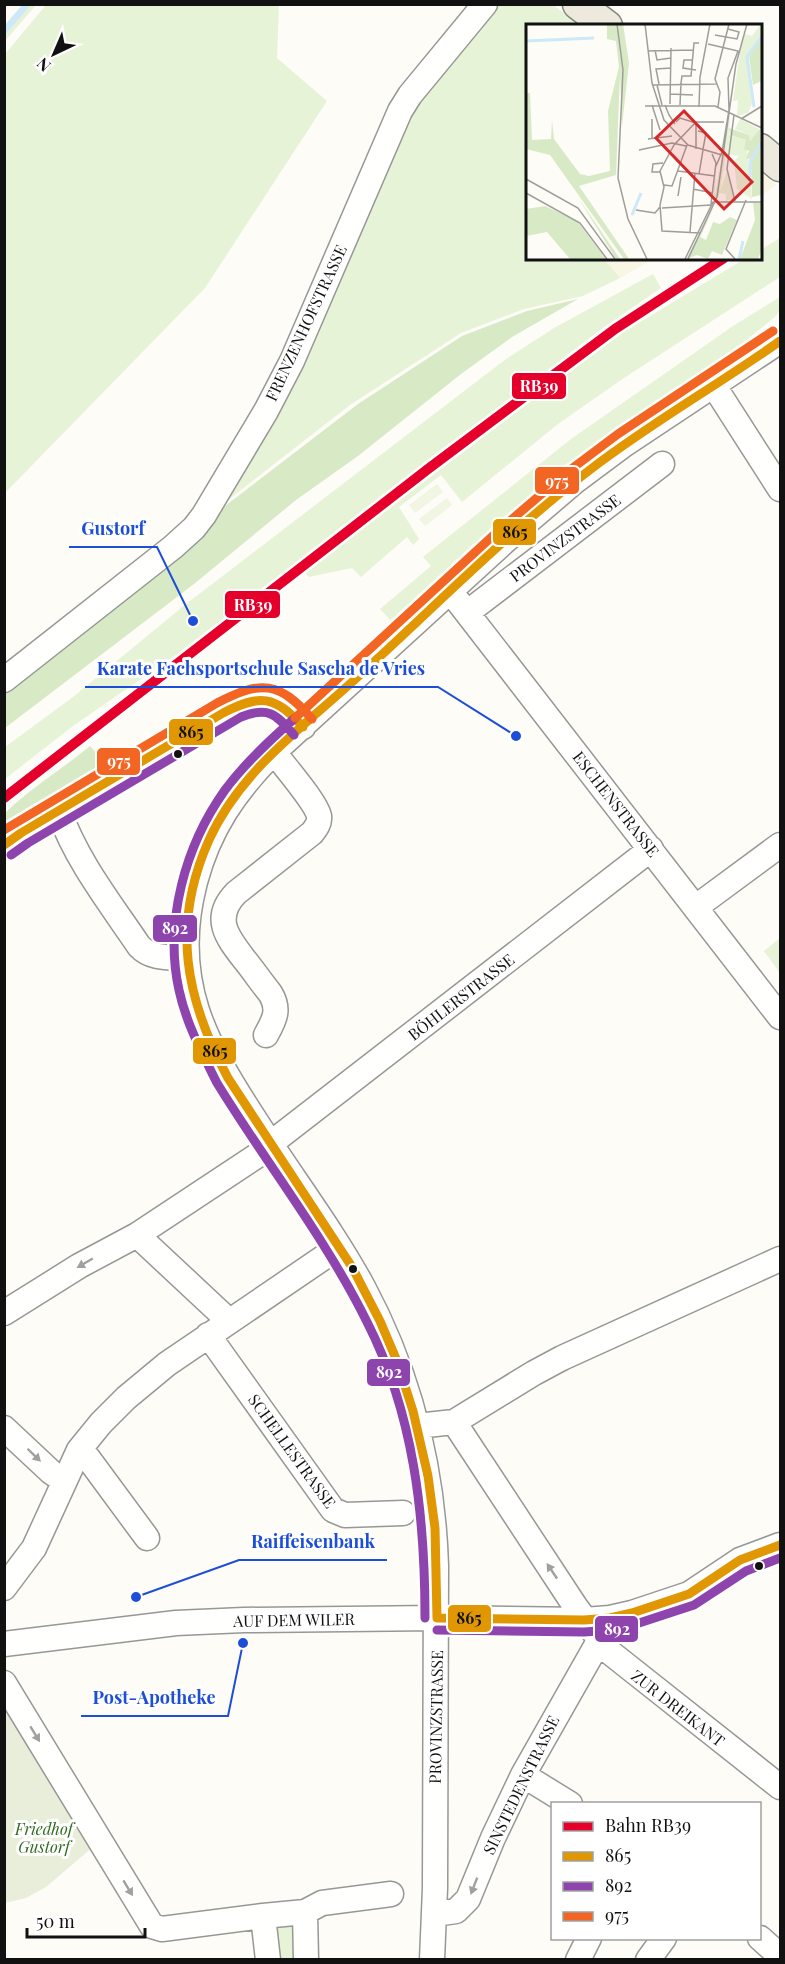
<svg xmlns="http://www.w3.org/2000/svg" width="785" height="1964" font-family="'Playfair Display',serif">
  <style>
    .farmland { fill: #f9f7e4 }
    .green { fill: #e7f3d7 }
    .forest { fill: #d8eac5 }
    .cemetery { fill: #e9eedb }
    .pitch { fill: #f0f6e1 }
    .water { fill: #cde8f7 }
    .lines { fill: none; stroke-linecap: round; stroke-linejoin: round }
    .minor-casing { stroke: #979795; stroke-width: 27 }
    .major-casing { stroke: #858482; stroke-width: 33 }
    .minor { stroke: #fffffe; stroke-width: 24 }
    .major { stroke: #ede9dc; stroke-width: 30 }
    .bus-1-casing { stroke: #fff; stroke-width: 14 }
    .bus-2-casing { stroke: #fff; stroke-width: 14 }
    .bus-3-casing { stroke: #fff; stroke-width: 14 }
    .bus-1 { stroke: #e09702; stroke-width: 9 }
    .bus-2 { stroke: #8e44ad; stroke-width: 9 }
    .bus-3 { stroke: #f26522; stroke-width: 9 }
    .rail-1-casing { stroke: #fff; stroke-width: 15 }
    .rail-1 { stroke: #e4002b; stroke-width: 10 }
    .oneway { fill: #a0a09f }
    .bus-dot { fill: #111; stroke: #fff; stroke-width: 2 }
    .labels { text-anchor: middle; stroke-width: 6; stroke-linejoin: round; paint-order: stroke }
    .street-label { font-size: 16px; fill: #111; stroke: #fff }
    .park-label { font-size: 16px; font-style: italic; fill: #2f6b1f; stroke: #fff }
    .inset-river { fill: none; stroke: #cde8f7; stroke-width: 3 }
    .inset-road { fill: none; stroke: #9f9e9b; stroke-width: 1.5 }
    .view { fill: #d62828; fill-opacity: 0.15; stroke: #d62828; stroke-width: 3 }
    .inset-edge { fill: none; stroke: #111; stroke-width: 3 }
    .leader { fill: none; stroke: #1d4ed8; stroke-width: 2 }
    .callout-dot { fill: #1d4ed8; stroke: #fff; stroke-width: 2 }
    .callout-label { font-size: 18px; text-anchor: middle; font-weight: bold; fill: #1d4ed8; stroke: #fff; stroke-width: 6; stroke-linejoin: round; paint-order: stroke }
    .line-badge { stroke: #fff; stroke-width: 2 }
    .badge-label { font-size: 16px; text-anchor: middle; font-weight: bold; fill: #fff }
    .pale-badge-label { font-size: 16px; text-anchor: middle; font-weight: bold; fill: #111 }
  </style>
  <rect width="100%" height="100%" fill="#fdfcf7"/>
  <path class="farmland" d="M760,171l16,14 -16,12z
    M603,258h52l-35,20z"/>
  <path class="green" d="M31,5h5l-31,36v-6z
    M46,5h233l-2,53 50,43 -122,187 -200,205v-439z
    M491,5h62l28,20 -54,1v232h76l17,20 -37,18 -59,13 -63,24 -111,72 -136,106 196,-407z
    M780,238v39l-156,101 -66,46 -96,78 -21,-27 -42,32 20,32 -6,6 -6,-8 -46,40 -9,-9 -43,9 -5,-5 18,-12 112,-88 188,-139 124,-75h14v-8z
    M653,274l8,14 -61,42 -401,309 -126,87 -68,53v-32l68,-50 113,-93 320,-245 48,-31z
    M780,297v13l-4,6 -38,31 -133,90 -53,41 -54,46 -106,98 -12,-13 51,-43 -8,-9 148,-118 162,-113z
    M780,938v35l-16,-22z
    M283,1925l9,1 4,3 3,30h-25l2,-29z"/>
  <path class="forest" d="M578,299l-66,38 -51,37 -103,82 -62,44 -102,84 -189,144v-43l207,-169 146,-112 104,-68 65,-25z
    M90,746l24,27 -109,68v-28c26,-25 57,-44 85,-67z"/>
  <path class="cemetery" d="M4,1697l90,149 -48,41 -20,11 -21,5z"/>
  <path class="pitch" d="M437,484l6,8 -28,21 -6,-8z
    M447,498l5,7 -27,21 -6,-7z"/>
  <path class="water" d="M22,5h9l-26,30v-10z"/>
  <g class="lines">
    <defs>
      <path id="minor" d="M714,386l66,103
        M450,591l330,426
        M468,612l194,-148
        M4,680l169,-133 21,-19 10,-13 62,-104 26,-50 108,-250 10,-16 75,-91
        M59,811c17,49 51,92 80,135 12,13 30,11 47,12
        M4,845l17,-12 202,-120c37,-20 52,-21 80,14
        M696,907l84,-62
        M266,1035c9,-16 14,-26 4,-42 -9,-11 -17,-23 -26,-34 -17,-22 -32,-41 -8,-66l76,-60c4,-5 8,-10 7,-17 -3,-14 -35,-50 -45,-64
        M270,1144l381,-295
        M137,1235l92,86
        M4,1313l75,-47 58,-31 121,-80
        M208,1335l125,175 12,5 58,-2
        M454,1422l121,184 32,44 173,137
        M417,1426l37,-4 80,-49 28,-15 218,-99
        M4,1428l47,44 13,9
        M79,1450l9,8 59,80
        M4,1588l30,-40 45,-98 22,-27 25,-25 41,-34 172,-117
        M4,1644l172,-21 68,-3 193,-2 147,2 26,-2 22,-5 57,-19 51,-34 40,-15
        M4,1683l148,243 10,3 101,-13
        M523,1775l47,29
        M305,1912l17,-9 69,-9
        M435,1914l21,-3 12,-12 25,-61 30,-63 76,-134
        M760,1938l20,18
        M268,1960l-5,-44 42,-4 1,48
        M432,1960l3,-72 1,-322c-3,-98 -27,-193 -73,-279 -31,-57 -71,-109 -106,-164 -52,-80 -88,-142 -62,-241 14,-53 40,-91 79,-130l231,-211 69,-59 51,-38 155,-103
        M578,1960l11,-22
        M648,1960l16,-22"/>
      <path id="major" d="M578,4l29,22
        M760,149l20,17"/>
    </defs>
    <use href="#minor" class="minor-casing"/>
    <use href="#major" class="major-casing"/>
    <use href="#minor" class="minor"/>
    <use href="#major" class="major"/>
    <defs>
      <path id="bus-1" d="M780,341c-62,44 -129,82 -189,128 -86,65 -160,142 -240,214 -52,47 -112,90 -142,157 -38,85 -24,158 19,238l124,189 28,54 17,40 16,50 15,65 7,52 2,90 147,2 26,-2 22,-5 57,-19 51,-34 40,-15
        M4,845l17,-12 202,-120c37,-19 52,-18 80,14"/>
      <path id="bus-2" d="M295,718c-25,22 -50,45 -70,72 -40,56 -61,132 -46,200 7,33 23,63 38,93 49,80 108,154 150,239 47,92 58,194 58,296
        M11,855l17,-12 213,-126c27,-11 35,-3 53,18
        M437,1630l147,2 29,-2 23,-6 58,-19 52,-34 34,-13"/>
      <path id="bus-3" d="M295,718l202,-186 69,-59 52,-39 155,-103
        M4,830l213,-127c44,-23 62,-22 95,16"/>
    </defs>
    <use href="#bus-1" class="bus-1-casing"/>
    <use href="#bus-2" class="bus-2-casing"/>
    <use href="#bus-3" class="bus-3-casing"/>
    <use href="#bus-1" class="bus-1"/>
    <use href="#bus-2" class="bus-2"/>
    <use href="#bus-3" class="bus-3"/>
    <defs>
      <path id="rail-1" d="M4,798l424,-329 187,-140 109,-71"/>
    </defs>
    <use href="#rail-1" class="rail-1-casing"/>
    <use href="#rail-1" class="rail-1"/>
  </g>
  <defs><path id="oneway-solid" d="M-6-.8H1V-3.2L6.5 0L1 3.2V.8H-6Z" transform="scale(1.5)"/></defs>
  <g class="oneway">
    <use href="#oneway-solid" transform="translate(85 1263) rotate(150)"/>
    <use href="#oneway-solid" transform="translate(34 1455) rotate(44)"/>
    <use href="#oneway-solid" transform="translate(552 1571) rotate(-124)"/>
    <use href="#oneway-solid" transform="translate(35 1734) rotate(59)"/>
    <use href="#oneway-solid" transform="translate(474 1886) rotate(111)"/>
    <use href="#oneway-solid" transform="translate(128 1888) rotate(59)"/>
  </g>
  <g class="bus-dot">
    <circle cx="178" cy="754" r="5"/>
    <circle cx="353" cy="1269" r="5"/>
    <circle cx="759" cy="1566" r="5"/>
  </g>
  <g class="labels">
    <g class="street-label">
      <text transform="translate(306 323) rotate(-65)" y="6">FRENZENHOFSTRASSE</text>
      <text transform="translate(565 538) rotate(-37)" y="6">PROVINZSTRASSE</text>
      <text transform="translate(616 804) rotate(52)" y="6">ESCHENSTRASSE</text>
      <text transform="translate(461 997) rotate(-38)" y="6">BÖHLERSTRASSE</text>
      <text transform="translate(292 1451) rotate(54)" y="6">SCHELLESTRASSE</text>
      <text transform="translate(294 1620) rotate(-1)" y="6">AUF DEM WILER</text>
      <text transform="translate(678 1708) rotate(38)" y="6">ZUR DREIKANT</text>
      <text transform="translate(436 1717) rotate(-89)" y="6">PROVINZSTRASSE</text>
      <text transform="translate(521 1785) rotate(-64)" y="6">SINSTEDENSTRASSE</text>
    </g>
    <g class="park-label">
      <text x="44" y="1835">Friedhof<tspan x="44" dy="18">Gustorf</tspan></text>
    </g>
  </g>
  <g transform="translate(526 24)">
    <rect width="236" height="236" fill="#fdfcf7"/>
    <path d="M235,0v11l-14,22 5,46 -4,10 -11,3 1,-16 -5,1 7,-49 5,-18 7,2zM204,90l-1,21 17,5 6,59 -15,-10 -3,-28 5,-5 -13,-2 -6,37 7,-20 7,28 -8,2v-7l-6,-1 -5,9 -2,-7 3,-22 -1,21zM214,95l19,10 -3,10 -9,1 2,-5 -14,-6z" fill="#e7f3d7"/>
    <path d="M81,0h10l4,25 -5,126 -37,11 50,73h-5l-74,-104 -24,-6v-56h4l2,47 19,-1 1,-19 2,19 26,35 9,2 21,-5 -2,-60 11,-44 -3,-26 -9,-2zM92,0h5l6,39 -7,63zM235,14v43l-8,4 -4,-29zM203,104l20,7 1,6 10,-12 1,66 -9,2 -1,-37 -5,-2 3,-7 -5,-2 2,-9 -16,-5zM51,172l2,3 41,60h-4zM227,178l8,1v48l-3,8h-18l15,-39zM19,182l32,15 29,38h-36l-23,-27 -21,4v-27zM188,183l-14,30 6,3 7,-18 7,2 10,-7 7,3 -15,35 -10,-4 -4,8 -11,-4 -11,4z" fill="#d8eac5"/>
    <path class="inset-river" d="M0,17l68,-3M228,83l-7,-50 15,-21M224,153v-15l12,-20M106,191l9,-22M213,235l4,-18"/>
    <path class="inset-road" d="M91,0l6,46 -5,108 10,41 19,40M119,0l7,59 12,37 24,25 34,10M189,11l22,4 2,-7 -11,-3M182,20l30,7 -10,27 1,32 -7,42 -6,14M129,26l2,10 14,-2M122,27l45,-1M166,36h-8l-1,8 13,2M155,59l1,-7h9l3,-33h5M133,60l-3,-15 15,-1M127,61l63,-1M131,61l5,20M144,70l23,1M144,80l1,-56M126,81l8,25M139,81l4,10 6,9 -4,-6M154,81l1,-22M119,82h70l47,22M173,83l1,-30 10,-53M192,83l2,-15 -5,-13 14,-55M208,91l-7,54 8,32M126,95v20M215,95l21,-13M150,98l4,-4 16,5v26M172,107l8,2 -3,16M122,115l24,-3M113,126l33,-7 14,3M152,147l37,5M134,148h-8l1,-8 10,-1M173,150l4,-24M0,155l52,29 37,51M138,161l8,1 15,-41M167,165l20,4M0,169l54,30 27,36M152,172l3,-19M185,180l5,-41 -4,-9M136,184l49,-3M110,186l19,3 5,-6M164,208l5,-59M174,209l-38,-2 -2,-26 4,-18 -4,-16 14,-26 22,-23h28M159,235l28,-57h49M162,235l29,-62 19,-133 11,-40M209,235l-9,-10 20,-49"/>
    <path class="view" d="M158,87l68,71 -28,27 -68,-71z"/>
    <rect width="236" height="236" class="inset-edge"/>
  </g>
  <path class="leader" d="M193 621L157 547H69M516 736L438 687H85M136 1597L239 1560H387M243 1643L228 1716H81"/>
  <g class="callout-dot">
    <circle cx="193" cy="621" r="6"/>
    <circle cx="516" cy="736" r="6"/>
    <circle cx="136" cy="1597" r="6"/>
    <circle cx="243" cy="1643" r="6"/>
  </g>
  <g class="callout-label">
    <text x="113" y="535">Gustorf</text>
    <text x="261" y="675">Karate Fachsportschule Sascha de Vries</text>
    <text x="313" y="1548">Raiffeisenbank</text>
    <text x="154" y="1704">Post-Apotheke</text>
  </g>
  <g class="line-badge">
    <rect x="511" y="372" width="56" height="28" rx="6" fill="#e4002b"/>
    <rect x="534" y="466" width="46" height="29" rx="6" fill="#f26522"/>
    <rect x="492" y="518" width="45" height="28" rx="6" fill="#e09702"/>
    <rect x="224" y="590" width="57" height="29" rx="6" fill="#e4002b"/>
    <rect x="168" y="718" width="46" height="28" rx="6" fill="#e09702"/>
    <rect x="96" y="747" width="45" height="29" rx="6" fill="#f26522"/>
    <rect x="152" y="914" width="46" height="29" rx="6" fill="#8e44ad"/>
    <rect x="192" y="1037" width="45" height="28" rx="6" fill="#e09702"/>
    <rect x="366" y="1358" width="45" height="29" rx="6" fill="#8e44ad"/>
    <rect x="447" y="1604" width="45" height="29" rx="6" fill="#e09702"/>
    <rect x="594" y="1615" width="45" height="28" rx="6" fill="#8e44ad"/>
  </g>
  <g class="badge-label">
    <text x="539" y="392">RB39</text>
    <text x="557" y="487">975</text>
    <text x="253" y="611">RB39</text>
    <text x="119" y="767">975</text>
    <text x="175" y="934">892</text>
    <text x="389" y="1378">892</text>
    <text x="617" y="1635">892</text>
  </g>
  <g class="pale-badge-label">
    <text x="515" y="538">865</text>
    <text x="191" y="738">865</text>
    <text x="215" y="1057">865</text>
    <text x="469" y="1624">865</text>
  </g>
  <rect width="785" height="1964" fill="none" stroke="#111111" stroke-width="12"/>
  <rect x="551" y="1802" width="210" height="138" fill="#ffffff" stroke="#a0a0a0" stroke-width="1.5"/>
  <rect x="563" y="1822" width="30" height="9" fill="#e4002b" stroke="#a0a0a0" stroke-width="1.5"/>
  <text x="605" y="1832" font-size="18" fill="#111111">Bahn RB39</text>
  <rect x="563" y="1852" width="30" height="9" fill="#e09702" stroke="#a0a0a0" stroke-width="1.5"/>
  <text x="605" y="1862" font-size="18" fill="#111111">865</text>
  <rect x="563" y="1882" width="30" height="9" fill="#8e44ad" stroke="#a0a0a0" stroke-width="1.5"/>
  <text x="605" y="1892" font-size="18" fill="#111111">892</text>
  <rect x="563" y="1912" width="30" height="9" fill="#f26522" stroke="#a0a0a0" stroke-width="1.5"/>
  <text x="605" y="1922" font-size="18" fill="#111111">975</text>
  <g transform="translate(54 54) rotate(224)" stroke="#ffffff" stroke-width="4.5" paint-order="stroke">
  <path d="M0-4.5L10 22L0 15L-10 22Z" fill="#111111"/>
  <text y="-9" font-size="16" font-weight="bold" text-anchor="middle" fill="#111111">N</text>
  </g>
  <path d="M27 1928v9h118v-9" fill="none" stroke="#111111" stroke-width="3"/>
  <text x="36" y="1928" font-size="18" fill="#111111" stroke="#ffffff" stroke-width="4.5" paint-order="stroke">50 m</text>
</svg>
